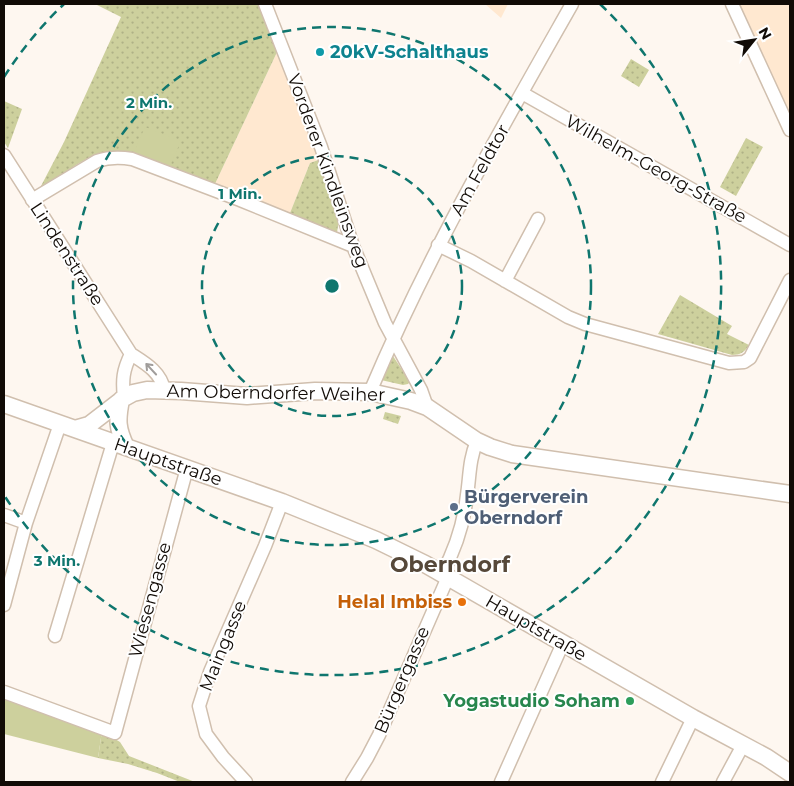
<svg xmlns="http://www.w3.org/2000/svg" width="794" height="786" font-family="Montserrat,sans-serif">
  <style>
    .built { fill: #ffe8d0 }
    .grass { fill: url(#grass-dots) }
    .garden { fill: #cdd09d }
    .lines { fill: none; stroke-linecap: round; stroke-linejoin: round }
    .minor-casing { stroke: #d0bfae; stroke-width: 15 }
    .major-casing { stroke: #d0bfae; stroke-width: 19 }
    .minor { stroke: #fff; stroke-width: 12 }
    .major { stroke: #fff; stroke-width: 16 }
    .oneway { stroke: #a09d9b }
    .ring { fill: none; stroke: #0f766e; stroke-width: 2.5; stroke-dasharray: 9 6 }
    .culture-dot { fill: #0f9aa8; stroke: #fff; stroke-width: 2 }
    .service-dot { fill: #5c6f8a; stroke: #fff; stroke-width: 2 }
    .food-dot { fill: #e8710a; stroke: #fff; stroke-width: 2 }
    .leisure-dot { fill: #2e9e5b; stroke: #fff; stroke-width: 2 }
    .labels { text-anchor: middle; stroke-width: 4; stroke-linejoin: round; paint-order: stroke }
    .culture-label { font-size: 18px; font-weight: bold; fill: #0d838f; stroke: #fff; text-anchor: start }
    .street-label { font-size: 18px; fill: #110b06; stroke: #fff }
    .service-label { font-size: 18px; font-weight: bold; fill: #4e5e75; stroke: #fff; text-anchor: start }
    .food-label { font-size: 18px; font-weight: bold; fill: #c56008; stroke: #fff; text-anchor: end }
    .leisure-label { font-size: 18px; font-weight: bold; fill: #27864d; stroke: #fff; text-anchor: end }
    .district-label { font-size: 22px; font-weight: bold; fill: #564839; stroke: #fff }
    .centre { fill: #0f766e; stroke: #fff; stroke-width: 2.5 }
    .ring-label { font-size: 15px; text-anchor: middle; font-weight: bold; fill: #0f766e; stroke: #fff; stroke-width: 4; stroke-linejoin: round; paint-order: stroke }
  </style>
  <defs>
    <pattern id="grass-dots" width="8" height="8" patternUnits="userSpaceOnUse" patternTransform="scale(1.25)"><rect width="8" height="8" fill="#cdd09d"/><path d="M2 2h.1M6 6h.1" fill="none" stroke="#afb186" stroke-width="1.8" stroke-linecap="round"/></pattern>
  </defs>
  <rect width="100%" height="100%" fill="#fef7f0"/>
  <path class="built" d="M485,4h23l-7,14z
    M733,4h57v123z
    M278,50l43,109 -11,4 -22,55 -74,-32z"/>
  <path class="grass" d="M95,4h166l17,46 -64,136c-29,-12 -88,-43 -118,-31 -19,7 -36,22 -53,33l-2,-2 23,-44 57,-125z
    M631,59l18,11 -10,17 -18,-11z
    M4,101l18,8 -14,39 -4,-6z
    M746,138l17,9 -27,49 -16,-9z
    M321,159l18,59 -2,15 -49,-15 22,-55z
    M680,295l52,31 -5,8 22,11c-4,7 -9,10 -17,10l-74,-21z
    M393,356l17,26 -2,2 -5,1 -22,-5 10,-23z
    M385,412l16,4 -3,8 -15,-5z
    M102,731l18,11 9,14 66,26h-15l-23,-9 -29,-9 -30,-6z"/>
  <path class="garden" d="M145,127l36,14 -12,27 -36,-14z
    M4,696l98,35 -4,27 -94,-24z"/>
  <g class="lines">
    <defs>
      <path id="minor" d="M265,4l56,143 32,99 32,77 36,67 6,17
        M732,4l58,126
        M522,93l268,152
        M4,155l127,199c14,9 30,18 33,36
        M32,200l65,-39c12,-4 22,-4 35,-2l108,41 113,46
        M438,245l33,16 97,56 17,7 144,39 15,-1 6,-4 40,-78
        M505,281l33,-62
        M370,392c57,-135 130,-261 202,-388
        M124,398c-2,-18 -1,-28 7,-44
        M4,515l22,8
        M442,574c13,-24 22,-52 25,-79 3,-20 2,-35 10,-54
        M4,605l22,-82 34,-99
        M55,636l58,-193
        M4,692l111,41 72,-265
        M246,782l-23,-25 -17,-23 -7,-28 11,-34 55,-126 17,-44
        M352,782l15,-24 12,-23 69,-158
        M501,782l62,-139
        M662,782l31,-64
        M723,782l20,-37"/>
      <path id="major" d="M121,400c-4,20 -4,28 5,47
        M4,404l278,98 94,38 49,24 268,154 73,39 24,16
        M75,429l14,-4 35,-27 9,-5 14,-3 34,1 66,5 68,-5 55,1 41,9 16,6 50,34 13,6 22,7 278,40"/>
    </defs>
    <use href="#minor" class="minor-casing"/>
    <use href="#major" class="major-casing"/>
    <use href="#minor" class="minor"/>
    <use href="#major" class="major"/>
  </g>
  <defs><path id="oneway-shaft" d="M-6 0H5M1.5-3L5.5 0L1.5 3" fill="none" stroke-width="1.6" stroke-linecap="round" stroke-linejoin="round" transform="scale(1.25)"/></defs>
  <use class="oneway" href="#oneway-shaft" transform="translate(151 369) rotate(-133)"/>
  <g class="ring">
    <circle cx="332" cy="286" r="130"/>
    <circle cx="332" cy="286" r="259"/>
    <path d="M4 77A389 389 0 0 1 64 4M600 4A389 389 0 1 1 4 495"/>
  </g>
  <circle class="culture-dot" cx="320" cy="52" r="5"/>
  <circle class="service-dot" cx="454" cy="507" r="5"/>
  <circle class="food-dot" cx="462" cy="602" r="5"/>
  <circle class="leisure-dot" cx="630" cy="701" r="5"/>
  <g class="labels">
    <g class="culture-label">
      <text x="330" y="58">20kV-Schalthaus</text>
    </g>
    <g class="street-label">
      <text transform="translate(656 169) rotate(29)" y="6">Wilhelm-Georg-Straße</text>
      <text transform="translate(480 170) rotate(-61)" y="6">Am Feldtor</text>
      <text transform="translate(328 171) rotate(70)" y="6">Vorderer Kindleinsweg</text>
      <text transform="translate(67 254) rotate(57)" y="6">Lindenstraße</text>
      <text transform="translate(276 393) rotate(1)" y="6">Am Oberndorfer Weiher</text>
      <text transform="translate(168 462) rotate(19)" y="6">Hauptstraße</text>
      <text transform="translate(150 600) rotate(-75)" y="6">Wiesengasse</text>
      <text transform="translate(536 628) rotate(30)" y="6">Hauptstraße</text>
      <text transform="translate(223 646) rotate(-68)" y="6">Maingasse</text>
      <text transform="translate(402 680) rotate(-67)" y="6">Bürgergasse</text>
    </g>
    <g class="service-label">
      <text x="464" y="503">Bürgerverein<tspan x="464" dy="21">Oberndorf</tspan></text>
    </g>
    <g class="food-label">
      <text x="452" y="608">Helal Imbiss</text>
    </g>
    <g class="leisure-label">
      <text x="620" y="707">Yogastudio Soham</text>
    </g>
    <g class="district-label">
      <text x="450" y="572">Oberndorf</text>
    </g>
  </g>
  <circle cx="332" cy="286" r="8" class="centre"/>
  <g class="ring-label">
    <text x="149" y="108">2 Min.</text>
    <text x="240" y="199">1 Min.</text>
    <text x="57" y="566">3 Min.</text>
  </g>
  <rect width="794" height="786" fill="none" stroke="#110b06" stroke-width="10"/>
  <g transform="translate(754 40) rotate(60)" stroke="#ffffff" stroke-width="4" paint-order="stroke">
  <path d="M0-4L9 19L0 12L-9 19Z" fill="#110b06"/>
  <text y="-8" font-size="14" font-weight="bold" text-anchor="middle" fill="#110b06">N</text>
  </g>
</svg>
